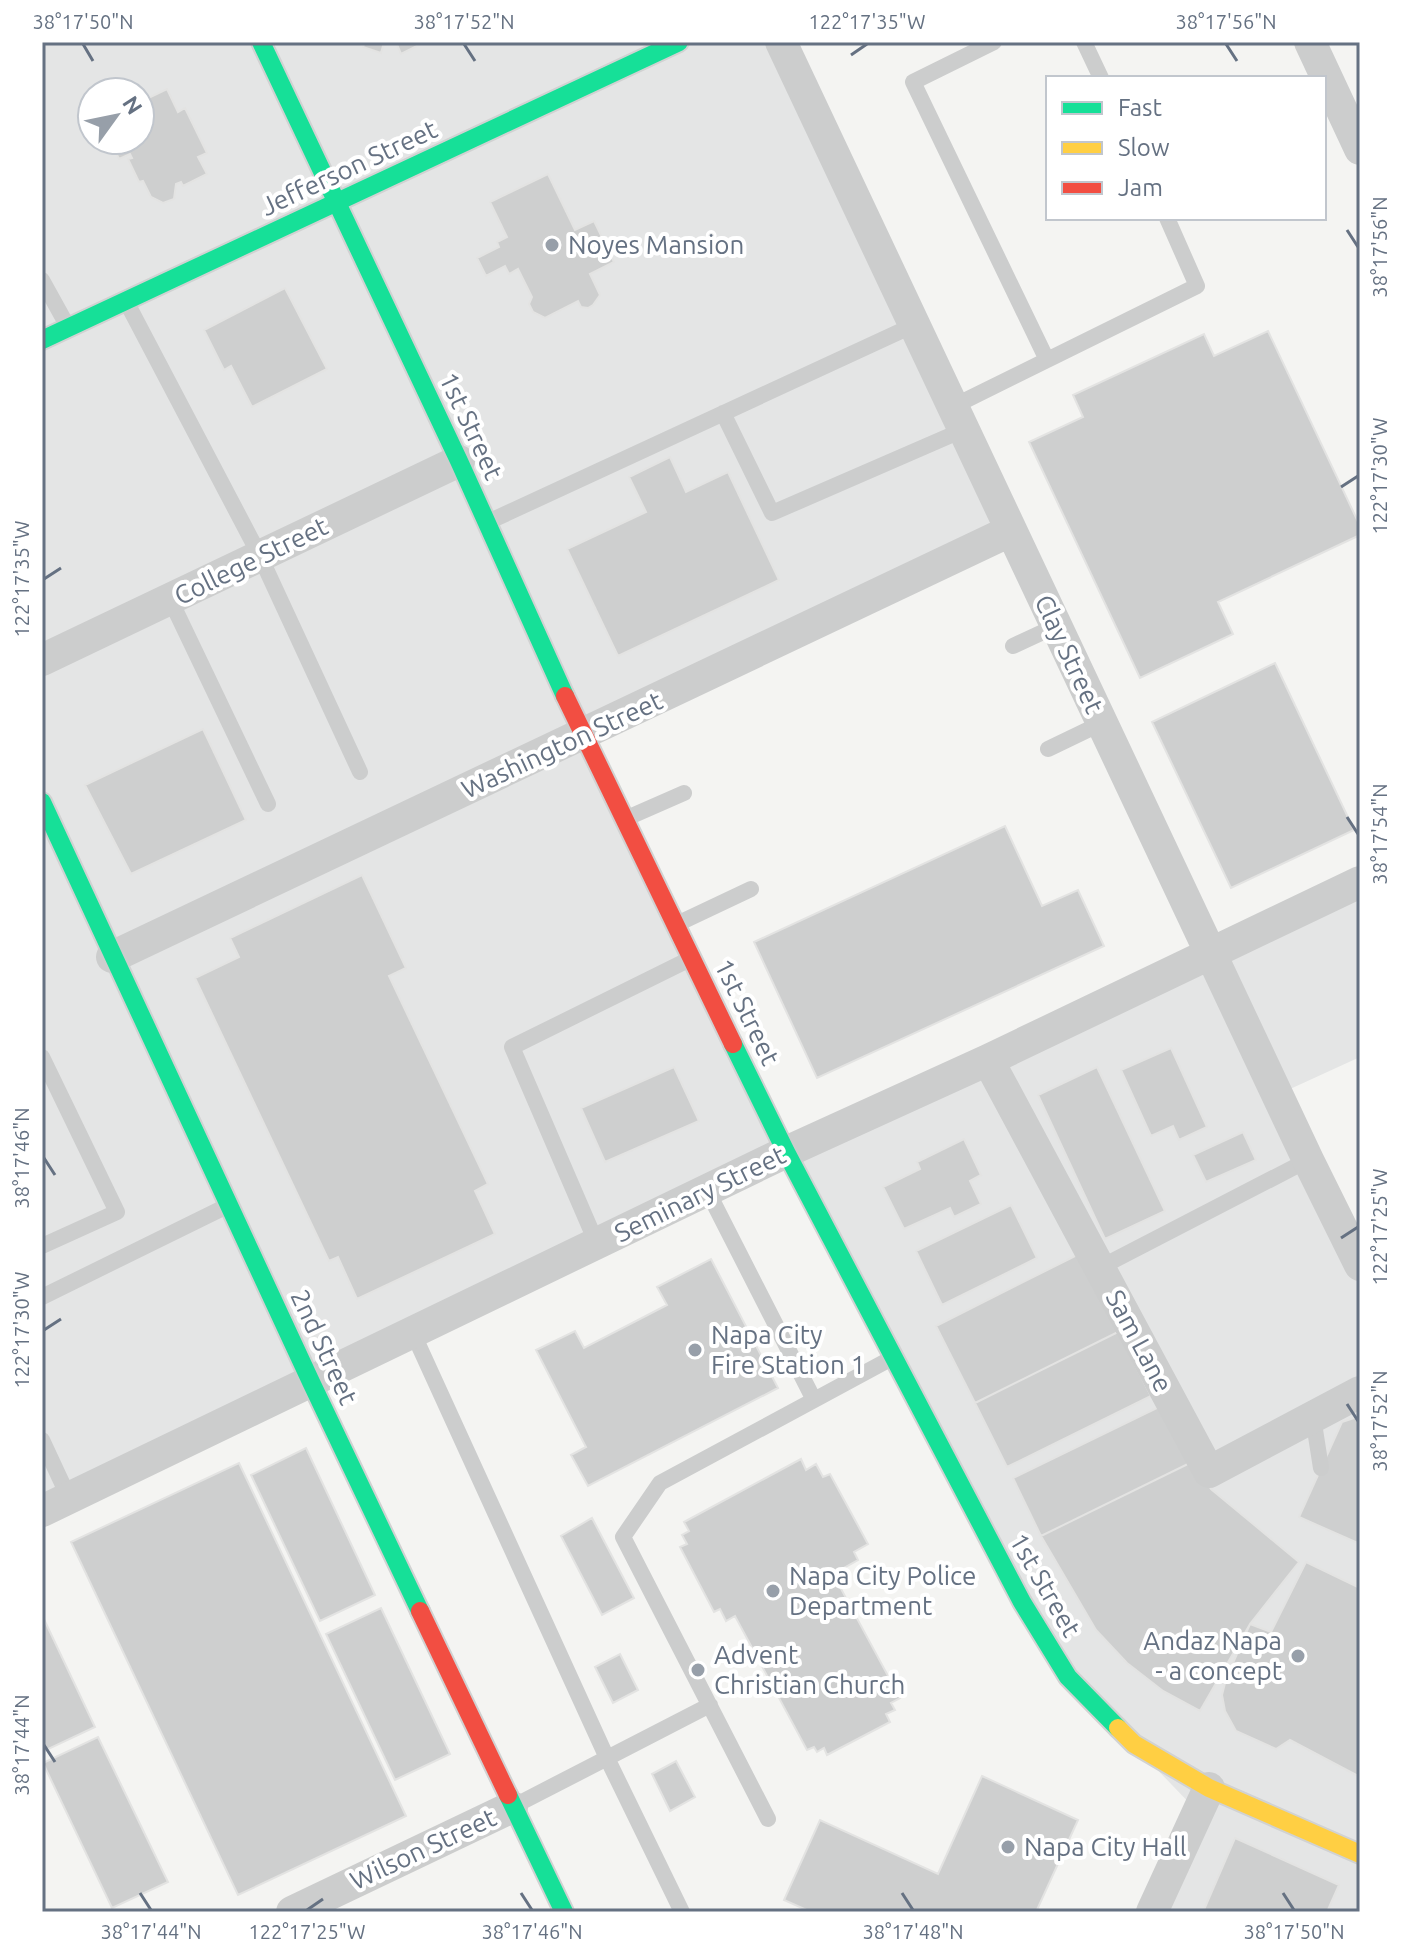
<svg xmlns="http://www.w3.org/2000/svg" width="1402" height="1954" font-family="Ubuntu,sans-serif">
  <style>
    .built { fill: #e4e5e5; fill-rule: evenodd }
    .building { fill: #cecfcf; stroke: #e3e3e2; stroke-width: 2 }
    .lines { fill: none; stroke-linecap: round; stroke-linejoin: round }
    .fast-casing { stroke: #d1d2d2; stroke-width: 22 }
    .slow-casing { stroke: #d1d2d2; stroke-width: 22 }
    .jam-casing { stroke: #d1d2d2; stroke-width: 22 }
    .lane { stroke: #cccdcd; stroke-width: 16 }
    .street { stroke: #cccdcd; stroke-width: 32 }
    .fast { stroke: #16e098; stroke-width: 18 }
    .slow { stroke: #ffcf43; stroke-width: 18 }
    .jam { stroke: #f24e42; stroke-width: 18 }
    .ticks { fill: none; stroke: #657182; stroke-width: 3 }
    .poi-dot { fill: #979fa9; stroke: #fff; stroke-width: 3 }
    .labels { text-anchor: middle; stroke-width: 8; stroke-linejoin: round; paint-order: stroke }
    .street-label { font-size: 26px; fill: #657182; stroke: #fff }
    .poi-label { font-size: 26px; fill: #657182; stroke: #fff; text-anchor: start }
    .neatline { fill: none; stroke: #657182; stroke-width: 3 }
    .ticks-label { font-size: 20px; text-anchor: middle; fill: #657182 }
  </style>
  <rect width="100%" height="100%" fill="#f4f4f2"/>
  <path class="built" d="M42,42h739l229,489 -426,204 202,417 574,-270v175l-83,38 83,155v662h-208l46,-100 -130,-135 -282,-525 -744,359zM92,92h48v48h-48z"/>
  <path class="building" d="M365,42h26l-8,4 -2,7 -18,-6z
    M396,42h29l-24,12z
    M167,89l11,23 7,-4 22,45 -9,4 9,17 -24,12 -2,-4 -5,2 -2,15 -11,4 -12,-6 -8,-16 -4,1 -11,-23 4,-1 -2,-4 -11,5 -9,-19h30v-38z
    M548,174l27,56 19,-9 20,41 -24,12 10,21 -7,10 -5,3 -7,-1 -3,-6 -33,17 -12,-6 -4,-8 3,-7 -14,-28 -9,5 -4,-8 -19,10 -9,-18 22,-11 -2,-5 10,-5 -17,-35z
    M285,288l42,81 -75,38 -21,-41 -7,4 -20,-40z
    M1268,331l92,195v9l-142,67 15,32 -93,44 -111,-236 54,-25 -10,-22 131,-61 10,22z
    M670,457l16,35 42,-20 51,108 -161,76 -51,-107 79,-37 -17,-35z
    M1275,663l79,167 -123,58 -79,-166z
    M203,729l43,91 -115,54 -46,-89z
    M1005,826l37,80 36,-16 26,56 -287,132 -63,-136z
    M362,875l44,93 -17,8 99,208 -13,7 20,43 -138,65 -19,-42 -9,4 -134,-283 44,-21 -9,-19z
    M1171,1048l36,79 -28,13 -6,-14 -22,10 -30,-66z
    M674,1067l25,54 -94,41 -24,-54z
    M1097,1067l68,144 -60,28 -67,-144z
    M1243,1132l13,28 -50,22 -13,-27z
    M964,1139l17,36 -11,6 11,23 -27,13 -4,-9 -46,21 -21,-42 37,-18 -3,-7z
    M1011,1205l26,53 -95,47 -26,-54z
    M1079,1254l39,78 -143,71 -39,-77z
    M711,1259l67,129 -190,98 -17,-31 15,-8 -50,-97 39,-19 9,17 83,-43 -10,-18z
    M1118,1332l33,64 -144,71 -32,-64z
    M1165,1404l29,57 -153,75 -28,-58z
    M1360,1416v128l-61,-27 43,-95z
    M306,1448l69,147 -55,26 -69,-146z
    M801,1459l5,11 10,-6 7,13 7,-3 38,70 -14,8 4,8 -25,14 67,124 -9,5 4,7 -9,4 4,8 -63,33 -3,-7 -7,4 -3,-5 -7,3 -72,-134 -9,5 -6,-12 -6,3 -34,-65 7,-3 -5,-9 7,-4 -5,-9z
    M1194,1461l17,28 88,73 -49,62 -50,87 -37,-20 -36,-28 -31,-33 -55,-94z
    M239,1463l167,353 -168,79 -167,-353z
    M592,1518l42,80 -32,17 -41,-79z
    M1306,1562l54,26v189l-70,-37 -14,9 -40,-18 -11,-20 -3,-16 4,-16 24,-55 21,8z
    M381,1608l69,146 -55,26 -69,-146z
    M42,1615l53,112 -53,25z
    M620,1654l18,36 -25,13 -18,-36z
    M98,1737l70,145 -56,26 -69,-145z
    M676,1761l19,36 -25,14 -18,-37z
    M982,1776l96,44 -42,92h-225l-27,-12 36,-80 118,54z
    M1235,1838l104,47 -12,27h-124z"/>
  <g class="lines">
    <defs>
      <path id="fast" d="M261,42l198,419 106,235
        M42,340l637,-298
        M42,802l269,580 109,229
        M733,1044l53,108 236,450 46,75 50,51
        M508,1795l56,117"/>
      <path id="slow" d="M1118,1728l16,16 75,44 151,66"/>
      <path id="jam" d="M565,696l168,348
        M420,1611l88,184"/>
    </defs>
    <use href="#fast" class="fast-casing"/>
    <use href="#slow" class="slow-casing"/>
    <use href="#jam" class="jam-casing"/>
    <path class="lane" d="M994,42l-81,40 134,278
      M1084,42l17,36
      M42,280l26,47
      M127,303l133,253 100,216
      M952,407l245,-121 -30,-68
      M723,413l49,100 191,-83
      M488,522l426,-197
      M170,599l98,205
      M1013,646l43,-20
      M1048,749l54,-26
      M627,818l57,-25
      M677,924l74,-35
      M42,1057l75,155 -75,34
      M707,1190l107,210
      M597,1244l-85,-197 178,-88
      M1099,1268l209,-108
      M42,1297l185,-91
      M413,1333l194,425 75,154
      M1313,1417l8,51
      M42,1440l27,58
      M516,1805l194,-100
      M768,1819l-145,-282 37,-54 232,-125"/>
    <path class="street" d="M781,42l527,1118 52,105
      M1310,42l50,107
      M42,660l417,-199
      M112,957l898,-426
      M988,1060l221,412 151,-80
      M42,1511l744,-359 202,-92 372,-178
      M292,1912l220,-105
      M1152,1912l57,-124"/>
    <use href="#fast" class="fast"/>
    <use href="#slow" class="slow"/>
    <use href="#jam" class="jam"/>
  </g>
  <path class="ticks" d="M83,44l10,17M464,44l11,17M1226,44l11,17M851,55l16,-11M1347,230l11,17M1341,487l17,-11M44,579l17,-11M1347,817l11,17M44,1158l11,17M1341,1238l17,-11M44,1330l17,-11M1347,1404l11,17M44,1745l11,17M140,1893l11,17M521,1893l11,17M902,1893l11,17M1283,1893l11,17M307,1910l16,-11"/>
  <g class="poi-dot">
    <circle cx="552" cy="245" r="8"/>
    <circle cx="695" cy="1350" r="8"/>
    <circle cx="773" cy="1591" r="8"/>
    <circle cx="1298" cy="1656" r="8"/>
    <circle cx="698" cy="1670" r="8"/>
    <circle cx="1008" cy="1847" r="8"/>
  </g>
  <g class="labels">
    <g class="street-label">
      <text transform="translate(349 168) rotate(-25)" y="9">Jefferson Street</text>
      <text transform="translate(471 426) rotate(65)" y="9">1st Street</text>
      <text transform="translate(251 561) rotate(-26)" y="9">College Street</text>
      <text transform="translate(1069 654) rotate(65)" y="9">Clay Street</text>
      <text transform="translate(562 745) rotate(-25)" y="9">Washington Street</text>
      <text transform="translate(747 1012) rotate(64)" y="9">1st Street</text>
      <text transform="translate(700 1194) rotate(-26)" y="9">Seminary Street</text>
      <text transform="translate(1139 1341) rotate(62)" y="9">Sam Lane</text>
      <text transform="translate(324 1347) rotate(65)" y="9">2nd Street</text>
      <text transform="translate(1045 1585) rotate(60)" y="9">1st Street</text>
      <text transform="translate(423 1849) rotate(-25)" y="9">Wilson Street</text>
    </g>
    <g class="poi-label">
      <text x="568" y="254">Noyes Mansion</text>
      <text x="711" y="1344">Napa City<tspan x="711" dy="30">Fire Station 1</tspan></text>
      <text x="789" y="1585">Napa City Police<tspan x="789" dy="30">Department</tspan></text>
      <text x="1282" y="1650" text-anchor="end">Andaz Napa<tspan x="1282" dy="30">- a concept</tspan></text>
      <text x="714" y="1664">Advent<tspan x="714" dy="30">Christian Church</tspan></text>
      <text x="1024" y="1856">Napa City Hall</text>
    </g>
  </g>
  <rect width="1402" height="1954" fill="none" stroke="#ffffff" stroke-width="88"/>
  <rect x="1046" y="76" width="280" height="144" fill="#ffffff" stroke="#c1c6cd" stroke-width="2"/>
  <rect x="1062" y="102" width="40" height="12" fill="#16e098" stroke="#c1c6cd" stroke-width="2"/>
  <text x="1118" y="116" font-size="24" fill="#657182">Fast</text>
  <rect x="1062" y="142" width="40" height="12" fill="#ffcf43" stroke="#c1c6cd" stroke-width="2"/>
  <text x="1118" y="156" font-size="24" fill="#657182">Slow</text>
  <rect x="1062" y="182" width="40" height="12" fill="#f24e42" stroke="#c1c6cd" stroke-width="2"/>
  <text x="1118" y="196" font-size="24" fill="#657182">Jam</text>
  <g transform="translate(116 116) rotate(57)"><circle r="38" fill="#ffffff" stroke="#c1c6cd" stroke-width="2"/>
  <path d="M0-6L14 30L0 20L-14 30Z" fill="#979fa9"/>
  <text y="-12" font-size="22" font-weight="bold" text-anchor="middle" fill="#657182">N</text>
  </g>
  <rect x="44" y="44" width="1314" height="1866" class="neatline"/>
  <g class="ticks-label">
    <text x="83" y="29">38°17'50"N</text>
    <text x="464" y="29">38°17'52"N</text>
    <text x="867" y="29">122°17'35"W</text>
    <text x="1226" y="29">38°17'56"N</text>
    <text transform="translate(1380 247) rotate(-90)" y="7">38°17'56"N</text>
    <text transform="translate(1380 476) rotate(-90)" y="7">122°17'30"W</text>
    <text transform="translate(22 579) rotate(-90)" y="7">122°17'35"W</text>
    <text transform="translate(1380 834) rotate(-90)" y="7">38°17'54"N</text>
    <text transform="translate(22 1158) rotate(-90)" y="7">38°17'46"N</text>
    <text transform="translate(1380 1227) rotate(-90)" y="7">122°17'25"W</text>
    <text transform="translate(22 1330) rotate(-90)" y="7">122°17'30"W</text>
    <text transform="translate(1380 1421) rotate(-90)" y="7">38°17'52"N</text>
    <text transform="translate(22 1745) rotate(-90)" y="7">38°17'44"N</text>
    <text x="151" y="1939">38°17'44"N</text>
    <text x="307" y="1939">122°17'25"W</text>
    <text x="532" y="1939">38°17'46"N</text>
    <text x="913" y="1939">38°17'48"N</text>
    <text x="1294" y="1939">38°17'50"N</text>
  </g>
</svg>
